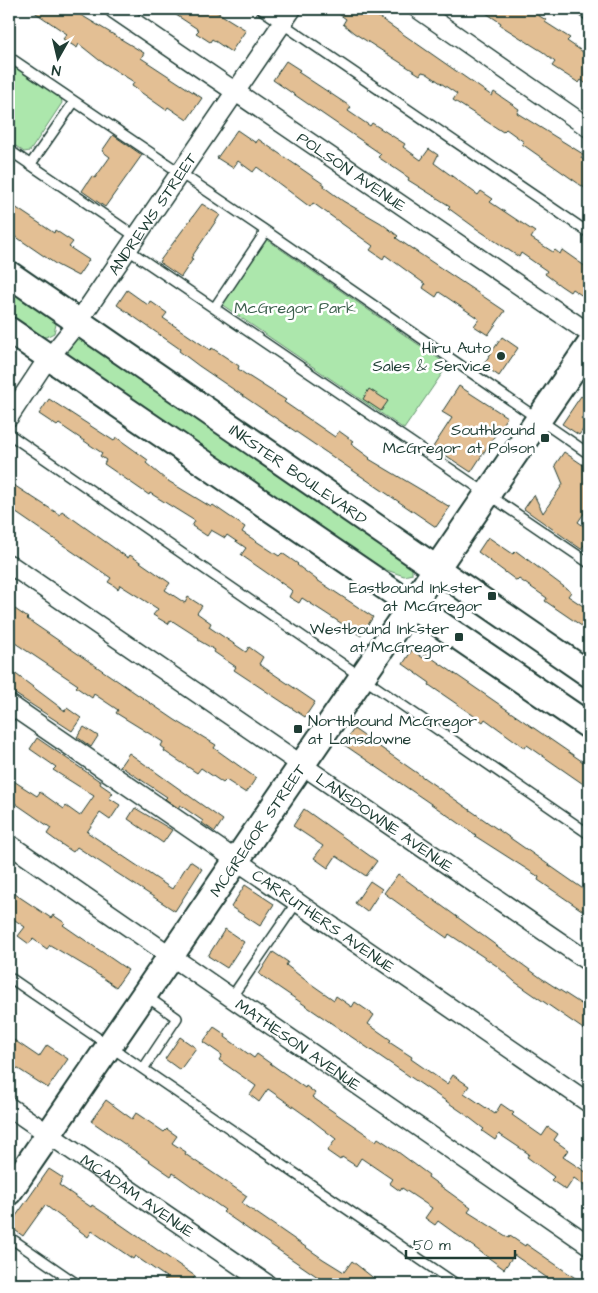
<svg xmlns="http://www.w3.org/2000/svg" width="598" height="1293" font-family="'Architects Daughter',sans-serif">
  <style>
    .green { fill: #ace7ac; stroke: #669270 }
    .building { fill: #e3bf94; stroke: #1f3d34 }
    .lines { fill: none; stroke-linecap: round; stroke-linejoin: round }
    .service-casing { stroke: #1f3d34; stroke-width: 12 }
    .minor-casing { stroke: #1f3d34; stroke-width: 21 }
    .secondary-casing { stroke: #1f3d34; stroke-width: 29 }
    .service { stroke: #fff; stroke-width: 9 }
    .minor { stroke: #fff; stroke-width: 18 }
    .secondary { stroke: #fff; stroke-width: 25 }
    .poi-dot { fill: #1f3d34; stroke: #fff; stroke-width: 2 }
    .labels { text-anchor: middle; stroke-width: 5; stroke-linejoin: round; paint-order: stroke }
    .street-label { font-size: 16px; fill: #1f3d34; stroke: #fff }
    .park-label { font-size: 16px; fill: #3b5f4c; stroke: #fff }
    .poi-label { font-size: 16px; fill: #1f3d34; stroke: #fff; text-anchor: end }
  </style>
  <rect width="100%" height="100%" fill="#fff"/>
  <filter id="ink" filterUnits="userSpaceOnUse"><feTurbulence type="fractalNoise" baseFrequency=".02" numOctaves="2"/><feDisplacementMap in="SourceGraphic" scale="10" xChannelSelector="R" yChannelSelector="G"/><feConvolveMatrix kernelMatrix="1 2 1 2 8 2 1 2 1" color-interpolation-filters="sRGB"/></filter>
  <g filter="url(#ink)">
    <path class="green" d="M9,61l52,36 1,6 -32,48 -6,1 -15,-11z
      M266,239l182,126 -44,64 -183,-125z
      M9,284l48,36 -3,13 -8,4 -6,-1 -31,-21z
      M77,335l335,228v11l-8,2 -29,-10 -305,-209 -3,-8z"/>
    <path class="building" d="M30,9h41l73,44 -3,5 61,40 -15,22 -19,-13 -2,3 -34,-24 2,-4 -35,-22 -20,-16 -2,4 -14,-9 4,-5z
      M167,9h45l34,21 -15,22 -19,-13 -2,3 -14,-9 3,-3z
      M332,9h35l125,87 2,-4 25,17 -2,4 66,41 -2,4 8,6v27l-67,-47 2,-2 -18,-13 -3,3 -50,-32 4,-6 -31,-21 -4,-1 -2,3 -66,-42 -11,-9 3,-5z
      M480,9h48l18,11 -1,2 25,16 -3,3 22,15v30l-8,-6 -2,3 -27,-17 3,-4 -12,-10 -43,-27 1,-2z
      M286,61l14,9 -2,2 53,35 -3,4 22,15 2,-3 33,21 -2,3 18,13 8,-11 9,6 -4,8 44,32 3,-4 12,8 -3,3 45,30 -4,6 22,14 2,-2 5,4 2,-4 27,19v31l-17,-11 -2,3 -9,-6 -16,-12 2,-3 -26,-18 -2,4 -42,-28 -29,-21 2,-2 -42,-26 1,-2 -31,-21 3,-3 -108,-74z
      M237,130l19,13 2,-4 67,46 -1,2 19,14 38,22 17,13 -2,2 109,73 -17,24 -14,-9 5,-7 -40,-27 -3,5 -13,-9 2,-4 -40,-29 -2,4 -13,-9 3,-4 -60,-43 -3,4 -53,-40 -4,5 -15,-11 -5,7 -16,-10z
      M113,135l29,20 -37,52 -23,-16 10,-15 3,2 15,-21 -8,-6z
      M9,203l45,30 1,-3 18,12 -4,5 20,13 -11,16 -21,-11 -48,-33z
      M202,204l18,11 -29,43 2,1 -12,18 -22,-15z
      M127,290l21,15 2,-4 17,12 -4,5 47,32 2,-2 27,18 -1,3 7,5 41,26 -2,2 51,35 4,-6 14,10 -2,3 19,14 -1,1 81,48 -14,20 -237,-161 -20,-15 1,-2 -63,-44z
      M502,337l16,11 -19,28 -16,-11z
      M459,386l48,31 -36,55 -38,-25 19,-29 -10,-6z
      M369,389l19,12 -7,10 -18,-12z
      M581,396l8,6v5l-8,12 7,4 -9,12 -17,-11z
      M49,399l65,42 2,-4 32,23 -2,3 19,16 46,28 2,-2 10,7 22,15 -3,5 37,24 3,-3 16,11 -1,1 20,15 56,37 -12,19 -59,-38 -3,5 -10,-6 3,-6 -2,-2 -49,-34 5,-7 -19,-13 -2,3 -14,-8 -4,6 -15,-10 3,-5 -45,-28 -1,2 -45,-31 2,-4 -6,-4 2,-3 -43,-29 -2,2 -18,-12z
      M564,452l25,17v37l-11,16 11,8v8l-8,11 -57,-40 10,-14 9,18 20,-29 -8,-19z
      M9,482l51,33 2,-4 66,47 2,-3 23,16 17,12 -5,7 20,13 3,-6 14,9 -5,7 14,10 -2,4 37,25 3,-5 14,10 -4,7 56,38 -10,15 -71,-47 2,-3 -22,-15 1,-2 -17,-10 1,-2 -28,-18 -3,4 -15,-9 5,-6 -38,-24 -2,4 -5,-4 -5,-3 3,-4 -102,-70z
      M488,537l25,17 3,-3 55,41 -3,4 21,14v21l-44,-30 2,-3 -28,-19 -2,2 -39,-29z
      M15,609l13,9 -1,1 148,101 41,25 -2,3 42,30 -10,15 -20,-13 -3,3 -22,-15 -4,5 -33,-22 1,-2 -4,-3 2,-4 -47,-29 2,-3 -24,-16 -2,4 -16,-11 2,-2 -69,-46v-21z
      M412,650l11,8 3,-4 163,112v22l-62,-43 -2,3 -40,-29 -2,3 -54,-37 1,-2 -27,-19z
      M9,669l56,42 2,-3 14,10 -9,13 -63,-41z
      M84,727l14,9 -7,11 -14,-10z
      M354,729l235,164v22l-51,-35 1,-3 -64,-41 1,-1 -20,-14 -113,-77z
      M37,738l64,44 -1,2 13,9 -4,5 11,7 -10,15 -10,-7 -13,19 85,57 18,-28 12,8 -27,42 -98,-64 -4,5 -15,-10 -11,-8 4,-6 -42,-29v-21l28,18 3,-4 24,17 2,-3 14,10 14,-20 -41,-26 3,-3 -26,-18z
      M129,753l94,67 -8,12 -13,-9 1,-2 -23,-16 -2,3 -13,-9 2,-2 -47,-31z
      M135,808l37,22 -9,13 -35,-24z
      M304,809l73,52 -11,15 -30,-20 -8,12 -14,-10 9,-12 -30,-20z
      M398,874l143,104 48,31v24l-74,-51 -18,-16 -48,-32 -2,4 -63,-45z
      M370,881l12,8 -15,23 -12,-9z
      M245,885l29,19 -14,22 -29,-19z
      M9,890l42,28 2,-3 12,8 -2,2 65,45 -12,17 -29,-20 -37,-22 -3,4 -14,-10 -4,5 -11,-8 7,-9 -16,-11z
      M225,929l19,13 -17,26 -19,-12z
      M273,952l15,10 -2,3 18,14 30,21 2,-4 16,11 3,-5 19,13 -6,9 23,16 -2,2 23,15 -1,2 36,25 6,-9 16,11 -5,7 31,21 6,-10 13,9 -2,2 30,21 6,-9 10,7 -4,6 14,10 -5,7 26,17v15l-15,-11 -8,12 -15,-10 3,-3 -27,-20 2,-3 -30,-20 -4,6 -13,-9 2,-2 -22,-17 -203,-138z
      M214,1027l12,8 -1,2 29,21 3,-4 48,34 1,-2 9,7 -3,4 64,44 2,-3 12,8 39,29 -1,2 43,31 -3,4 41,26 1,-2 15,10 1,-2 58,40h-28l-42,-29 -10,14 -66,-48 -3,4 -10,-7 7,-10 -30,-20 -2,3 -11,-8 3,-4 -31,-21 -5,8 -14,-9 -2,3 -13,-9 9,-12 -27,-21 -41,-29 -9,13 -9,-7 6,-9 -37,-26 3,-5 -19,-13z
      M180,1037l16,11 -16,22 -15,-11z
      M14,1040l25,17 8,-12 21,14 -20,29 -39,-25v-15z
      M106,1100l26,19 4,-6 28,19 3,-3 10,7 -5,7 14,9 -1,2 62,42 -5,7 81,56 21,13 8,-11 29,23h-53l-105,-72 2,-2 -52,-37 -2,3 -80,-55z
      M49,1169l14,9 -4,7 32,22 1,-2 15,10 88,61 -5,8h-18l-8,-5 2,-2 -31,-21 -2,3 -41,-28 -4,6 -43,-32 -22,31 -14,-10z"/>
    <g class="lines">
      <defs>
        <path id="service" d="M261,9l328,224
          M579,9l10,7
          M9,57l257,174 323,223
          M9,150l126,86
          M30,165l44,-63
          M127,249l462,314
          M215,307l51,-76
          M9,434l580,400
          M9,977l447,307
          M231,998l66,-96
          M143,1069l34,-51 -31,-22
          M9,1237l68,47"/>
        <g id="minor">
          <path id="s1" d="M114,9l475,324"/>
          <path d="M418,9l171,119"/>
          <path id="s2" d="M9,417l33,-50 36,-45 214,-313"/>
          <path id="s3" d="M9,564l580,398"/>
          <path id="s4" d="M9,704l580,399"/>
          <path id="s5" d="M9,844l580,401"/>
          <path id="s6" d="M9,1107l258,177"/>
        </g>
        <g id="secondary">
          <path id="s7" d="M9,274l580,400"/>
          <path d="M9,330l580,396"/>
          <path id="s8" d="M9,1192l580,-846"/>
        </g>
      </defs>
      <use href="#service" class="service-casing"/>
      <use href="#minor" class="minor-casing"/>
      <use href="#secondary" class="secondary-casing"/>
      <use href="#service" class="service"/>
      <use href="#minor" class="minor"/>
      <use href="#secondary" class="secondary"/>
    </g>
  </g>
  <g class="poi-dot">
    <circle cx="501" cy="356" r="5"/>
    <rect x="540" y="433" width="10" height="10" rx="2.5"/>
    <rect x="487" y="591" width="10" height="10" rx="2.5"/>
    <rect x="454" y="632" width="10" height="10" rx="2.5"/>
    <rect x="293" y="724" width="10" height="10" rx="2.5"/>
  </g>
  <g class="labels">
    <g class="street-label">
      <text dy="6" stroke="none"><textPath href="#s1" startOffset="288">POLSON AVENUE</textPath></text>
      <text dy="6" stroke="none"><textPath href="#s2" startOffset="249">ANDREWS STREET</textPath></text>
      <text dy="6" stroke="none"><textPath href="#s7" startOffset="352">INKSTER BOULEVARD</textPath></text>
      <text dy="6" stroke="none"><textPath href="#s3" startOffset="456">LANSDOWNE AVENUE</textPath></text>
      <text dy="6" stroke="none"><textPath href="#s8" startOffset="439">MCGREGOR STREET</textPath></text>
      <text dy="6" stroke="none"><textPath href="#s4" startOffset="382">CARRUTHERS AVENUE</textPath></text>
      <text dy="6" stroke="none"><textPath href="#s5" startOffset="352">MATHESON AVENUE</textPath></text>
      <text dy="6" stroke="none"><textPath href="#s6" startOffset="156">MCADAM AVENUE</textPath></text>
    </g>
    <g class="park-label">
      <text x="295" y="313">McGregor Park</text>
    </g>
    <g class="poi-label">
      <text x="491" y="353">Hiru Auto<tspan x="491" dy="18">Sales &amp; Service</tspan></text>
      <text x="535" y="435">Southbound<tspan x="535" dy="18">McGregor at Polson</tspan></text>
      <text x="482" y="593">Eastbound Inkster<tspan x="482" dy="18">at McGregor</tspan></text>
      <text x="449" y="634">Westbound Inkster<tspan x="449" dy="18">at McGregor</tspan></text>
      <text x="308" y="726" text-anchor="start">Northbound McGregor<tspan x="308" dy="18">at Lansdowne</tspan></text>
    </g>
  </g>
  <rect width="598" height="1293" fill="none" stroke="#fff" stroke-width="30"/>
  <rect x="15" y="15" width="568" height="1263" fill="none" stroke="#1f3d34" stroke-width="2" filter="url(#ink)"/>
  <g transform="translate(58 58) rotate(188)" stroke="#ffffff" stroke-width="4" paint-order="stroke">
  <path d="M0-4L9 19L0 12L-9 19Z" fill="#1f3d34"/>
  <text y="-8" font-size="14" font-weight="bold" text-anchor="middle" fill="#1f3d34">N</text>
  </g>
  <path d="M406 1250v8h109v-8" fill="none" stroke="#1f3d34" stroke-width="2.5"/>
  <text x="413" y="1250" font-size="15" fill="#1f3d34" stroke="#ffffff" stroke-width="4" paint-order="stroke">50 m</text>
</svg>
